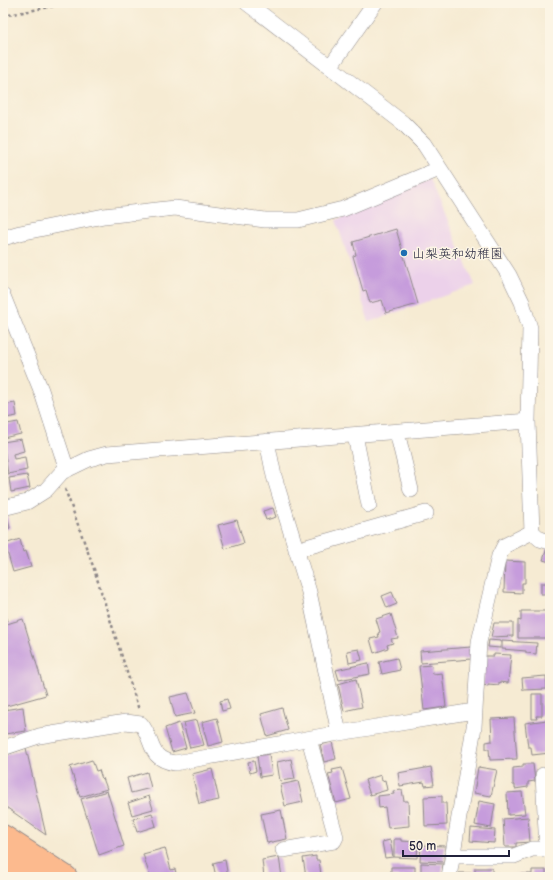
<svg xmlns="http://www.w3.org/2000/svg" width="553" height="880" font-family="'Balsamiq Sans','Klee One',sans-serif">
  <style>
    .built { fill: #ecd1ea }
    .building { fill: #c69cdc }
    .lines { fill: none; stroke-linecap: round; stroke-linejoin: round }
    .minor-casing { stroke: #8c8687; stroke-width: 16 }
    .highway-casing { stroke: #8c8687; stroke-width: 24 }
    .path { stroke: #8c8687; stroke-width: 2.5; stroke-dasharray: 3 3; stroke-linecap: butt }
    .minor { stroke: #fff; stroke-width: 15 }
    .highway { stroke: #fcba8e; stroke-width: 22 }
    .poi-dot { fill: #1f6fb2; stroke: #fcf5e5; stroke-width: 1.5 }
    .labels { text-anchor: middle; stroke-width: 3; stroke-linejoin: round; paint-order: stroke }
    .poi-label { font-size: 13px; fill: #22223b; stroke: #fcf5e5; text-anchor: start }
  </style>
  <rect width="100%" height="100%" fill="#fcf5e5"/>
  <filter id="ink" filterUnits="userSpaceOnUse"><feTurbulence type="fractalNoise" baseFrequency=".025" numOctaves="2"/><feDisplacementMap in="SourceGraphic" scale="8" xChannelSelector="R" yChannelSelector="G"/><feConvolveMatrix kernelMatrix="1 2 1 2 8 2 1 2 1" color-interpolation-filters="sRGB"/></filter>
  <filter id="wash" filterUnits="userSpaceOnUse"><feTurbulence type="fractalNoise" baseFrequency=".012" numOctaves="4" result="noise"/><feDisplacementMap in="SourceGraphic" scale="16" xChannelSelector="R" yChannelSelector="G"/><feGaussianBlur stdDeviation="0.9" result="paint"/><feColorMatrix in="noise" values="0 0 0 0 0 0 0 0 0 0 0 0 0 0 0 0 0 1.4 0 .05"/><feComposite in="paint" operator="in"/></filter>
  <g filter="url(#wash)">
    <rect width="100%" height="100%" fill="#f6ebd3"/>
    <path class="built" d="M430,179l45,106 -106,37 -33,-102z"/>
    <g id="blocks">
      <path class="building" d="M396,229l22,75 -32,9 -4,-13 -12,3 -4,-13 -3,1 -10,-35 3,-1 -3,-13z
        M15,403l2,13 -11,2 1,6 11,-2 3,12 -18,4v-33z
        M21,439l3,12 -11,3 1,5 11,-2 2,13 -19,4 -5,-32z
        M27,475l3,13 -19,4 -2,-14z
        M273,508l3,9 -10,3 -3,-9z
        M7,516l3,12 -7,2v-13z
        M237,520l7,23 -19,6 -7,-24z
        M20,539l3,13 3,-1 5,16 -18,5 -8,-28z
        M547,548l3,1v13l-7,-2z
        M505,561l20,1v21h-3v10l-18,-1z
        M541,583h9v11h-9z
        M392,592l5,12 -10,4 -5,-12z
        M3,605l4,16 -4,1z
        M521,611h29v27h-32v-18l3,1z
        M391,614l7,24 -7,1 2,4 -6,2 1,3 -14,5 -4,-14 9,-2 -1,-4 2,-1 -4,-13z
        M23,619l23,76 -43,12v-65l4,-18z
        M494,623h19v13l-22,1z
        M489,640l12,1 -1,7 -12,-1z
        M502,641l35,2 -1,11 -10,-1v-2l-24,-2z
        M471,647l1,12 -51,4 -1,-12z
        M359,649l3,11 -13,3 -2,-12z
        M494,654l17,1 -3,28 -9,-1v3l-11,-1v2l-5,-1 2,-29h9z
        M397,658l3,12 -18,4 -3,-12z
        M368,663l2,11 -31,6 -3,-10z
        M432,665l1,9 9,-1 4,34 -22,3 -5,-44z
        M546,676l1,13 -24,1 -1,-12z
        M356,679l6,28 -18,4 -6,-27z
        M188,693l7,20 -20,4 -5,-20z
        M532,694h10v22h-6l1,3h-5z
        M227,699l3,10 -8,2 -2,-10z
        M23,707l3,24 -21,3 -2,-24z
        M282,708l6,22 -21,6 -6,-22z
        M217,718l6,24 -15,4 -6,-24z
        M514,718l3,41 -27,1 -1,-11h-3v-7l6,-1 -1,-22z
        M197,720l7,25 -14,3 -7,-25z
        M547,720l3,33 -18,2 -1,-8h-3l-3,-24z
        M179,723l7,25 -14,4 -7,-24z
        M332,742l4,17 -12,3 -4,-17z
        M26,748l20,87 -43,-30v-49z
        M269,754l3,21 -12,2 -3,-21z
        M291,759l4,20 -15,2 -3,-19z
        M92,760l4,11 3,-1 3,9 1,-1 4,11 -27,8 -10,-30z
        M254,761l2,10 -6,2 -2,-11z
        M523,764h10l2,17 -7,1v5l-13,2v-4h-2v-17l10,-1z
        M431,767l3,18 -9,1 -1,-4 -24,4 -2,-13z
        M478,767l19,3 -6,26 -17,-3z
        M342,768l9,31 -15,4 -8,-29 5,-1 -1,-3z
        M212,769l7,31 -20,4 -7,-30z
        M147,772l4,16 -20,5 -4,-15z
        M381,775l1,6 3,-1 2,10 -17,5 -5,-15z
        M298,781l5,21 -18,4 -5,-21z
        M402,790l2,11h4l1,25 -21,2 -3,-21 -6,1 -1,-12 16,-2 -1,-3z
        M107,791l17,55 -25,9 -18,-56z
        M522,792l3,22 -17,1 -1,-22z
        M149,796l4,13 -21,6 -4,-12z
        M442,796v7h4l1,22 -22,1 -1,-29z
        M479,801l16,3 -4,24 -16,-3z
        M281,810l6,29 -20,4 -6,-29z
        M152,813l4,13 -19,6 -4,-13z
        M528,817l2,25 -14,1v4h-11l-2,-28z
        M471,828l24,2 -1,13 -24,-2z
        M394,839h7v2l17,1 -1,16 -23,-1z
        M390,840l3,17 -8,1 -3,-16z
        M421,845l24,1 -1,16 -24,-1z
        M165,848l6,22 4,-1 2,8h-27l-7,-23z
        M316,856v4h3l2,15 -15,2 -3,-19z
        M279,857l3,20h-18l-2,-17z
        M225,860l3,17h-12l-3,-14z
        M421,863l22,1 -1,12 -21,-2z
        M391,867h24v10h-24z
        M475,868h17v9h-33v-4h16z
        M532,870h14v7h-30v-3h16z"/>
    </g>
  </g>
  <g filter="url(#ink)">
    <use href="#blocks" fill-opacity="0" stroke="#8c8687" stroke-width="1"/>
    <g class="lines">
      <defs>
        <path id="minor" d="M247,3l156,120 21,21 85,131 13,27 8,26 -2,93 4,111 -28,14 -5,10 -20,86 -5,85 -25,150
          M330,67l45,-64
          M3,238l17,-5 84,-17 71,-8 90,12h33l45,-11 96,-40
          M3,296l38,94 26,80
          M397,432l14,58
          M355,435l14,70
          M267,441l7,35 35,116 30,141
          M3,508l24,-6 19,-12 16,-18 27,-13 18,-5 421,-33
          M532,532l8,7 10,3
          M296,550l130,-37
          M3,748l36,-12 25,-4 62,-10 15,2c14,17 6,35 34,39l164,-30 135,-22
          M543,775l4,74
          M283,850l51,-9 2,-4 -27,-98
          M452,856h62l18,-7h18"/>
        <path id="highway" d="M3,836l63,41
          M3,858l29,19"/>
      </defs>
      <use href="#minor" class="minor-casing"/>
      <use href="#highway" class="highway-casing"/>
      <path class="path" d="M3,16l67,-13
        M65,489l28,77 46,144"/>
      <use href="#minor" class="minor"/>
      <use href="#highway" class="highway"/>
    </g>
  </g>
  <circle class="poi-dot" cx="404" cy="253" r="4"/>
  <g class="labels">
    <g class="poi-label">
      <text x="412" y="258">山梨英和幼稚園</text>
    </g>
  </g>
  <rect width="553" height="880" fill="none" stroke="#fcf5e5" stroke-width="16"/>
  <path d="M403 850v6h106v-6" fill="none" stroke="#22223b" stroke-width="2"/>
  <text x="409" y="850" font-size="12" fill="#22223b" stroke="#fcf5e5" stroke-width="3" paint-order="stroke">50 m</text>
</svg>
